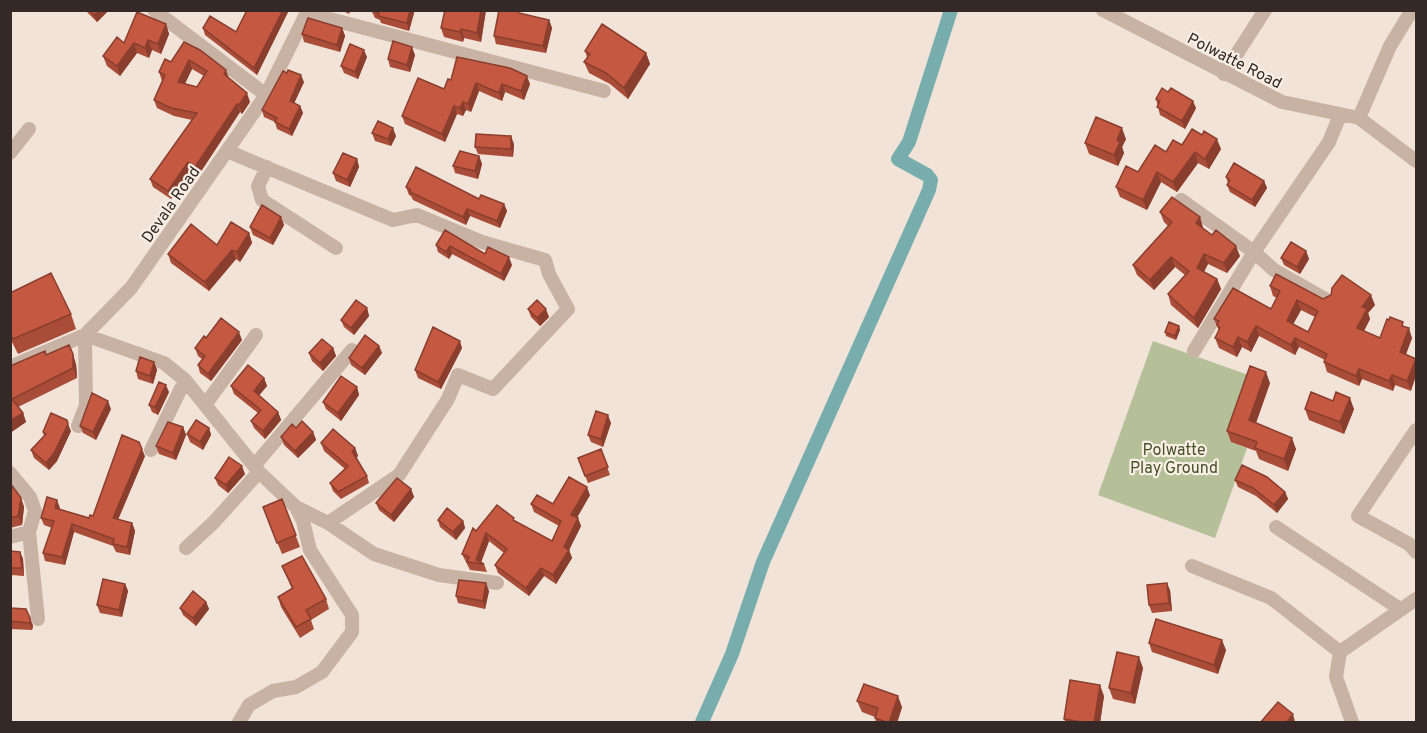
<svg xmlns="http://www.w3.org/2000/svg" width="1427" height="733" font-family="Overpass,sans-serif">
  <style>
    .green { fill: #b5bf98 }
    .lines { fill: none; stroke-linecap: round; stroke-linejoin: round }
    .canal { stroke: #77adac; stroke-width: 14 }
    .minor { stroke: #c8b2a4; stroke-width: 14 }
    .wall { fill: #a94c38; fill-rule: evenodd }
    .shaded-wall { fill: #8a3e2e }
    .building { fill: #c55841; stroke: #8a3e2e; stroke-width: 1.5; fill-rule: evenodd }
    .labels { text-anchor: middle; stroke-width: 4.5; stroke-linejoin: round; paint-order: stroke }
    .street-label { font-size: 16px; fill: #342926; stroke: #f9eee4 }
    .park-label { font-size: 16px; fill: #46522a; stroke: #f9eee4 }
  </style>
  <rect width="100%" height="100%" fill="#f1e3d8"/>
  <path class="green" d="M1153,341l101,36 -23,65 16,6 -32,90 -117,-43z"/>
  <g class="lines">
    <path class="canal" d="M702,722l30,-68 31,-92 166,-372 2,-10 -4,-5 -29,-16 11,-17 42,-132"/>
    <path class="minor" d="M154,10l112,85
      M1103,10l179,92 77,16 57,43
      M307,13l297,78
      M1224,74l41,-64
      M1359,118l31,-72 22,-36
      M227,151l166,69 24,-5 65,27 63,18 4,14 19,35 -75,80 -35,-14 -10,24 -49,76 -71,48
      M10,153l19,-24
      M267,167l-9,19 4,14 74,48
      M1181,200l73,52 20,18 53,30
      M1194,351l60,-99 75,-110 11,-27
      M10,367l75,-32 46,-47 135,-193 42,-85
      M205,405l51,-70
      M78,426l8,-21 -1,-70 79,28 21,17 74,92 37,35 7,14 7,29 42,65v17l-30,40 -26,15 -23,4 -24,14 -10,17
      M1416,430l-58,86 51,28 7,8
      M151,450l34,-70
      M254,466l98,-116
      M10,473l20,24 5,14 -6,21 9,87
      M296,507l32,16 46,31 65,21 58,8
      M1276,527l124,82
      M10,537l19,-5
      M186,548l28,-26 45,-50
      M1192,566l79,32 69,54
      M1352,722l-16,-45 4,-25 76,-53"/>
  </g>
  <path class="wall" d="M85,10h24l-12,12z
    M251,10h38l-32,65 -52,-40 -2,-7 33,4z
    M341,10h10l-2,4z
    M371,10h42l1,3 -5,18 -28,-8 -1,-3 -5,-2z
    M445,10h41l-5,32 -17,-4 -1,4 -19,-5 -3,-9z
    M523,14l26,6 3,8 -6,25 -50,-9 -2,-8z
    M166,24l3,10 -8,20 -9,-4 -3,8 -12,-5 -17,23 -13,-10 -4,-10 21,-13z
    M342,28l3,8 -5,16 -36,-10 -2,-8z
    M184,42l45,36 21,24 -8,12 -2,-2 -42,64 -7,-6 -20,29 -18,-12 -3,-8 42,-59 -18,-4 -17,-8 -3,-8 8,-19 -3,-9 12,-10zM192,69l12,7 -7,11 -12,-3z
    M585,51l61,2 4,11 -22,35 -18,-15 -21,-11 -5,-11 3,-5z
    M415,55l-5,17 -20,-5 -2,-8z
    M367,57l-9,22 -14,-6 -3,-7z
    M451,80l79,4 -6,16 -19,-8 -3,9 -23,-10 -8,21 -5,-2 -3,6 -6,-2 -12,28 -40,-18 -3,-8 42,-27z
    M304,82l-10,21 6,3 3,7 -11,23 -15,-7 -2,-7 -11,-5 -2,-7z
    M1156,99l40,9 -11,21 -25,-14z
    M372,133l24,3 -5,10 -16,-5z
    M1202,135l19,14 -12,20 -11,-6 -21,29 -16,-10 -14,28 -27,-13 -4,-10 50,-35 16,-7z
    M1126,139l-4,8 2,6 -6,13 -29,-12 -4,-11z
    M514,144l-1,13 -35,-3 -3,-7z
    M479,156l3,8 -4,15 -23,-6 -2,-7z
    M357,159l2,8 -9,20 -14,-6 -3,-8z
    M1226,177l38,4 3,7 -12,19 -25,-15 -3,-7 1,-2z
    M406,187l98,17 3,7 -7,17 -30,-12 -4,9 -53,-25 -2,-4 -2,-1z
    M1160,212l43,15v1l37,28 -13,17 -19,-9 -4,8 13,7 4,10 -23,39 -27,-23 -3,-11 17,-19 -10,-8 -21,23 -17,-15 -4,-10 35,-39 -4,-4z
    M281,217l3,8 -11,20 -20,-10 -3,-8z
    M445,230l40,24 27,11 -8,16 -52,-27 -3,5 -11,-7 -2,-7z
    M249,233l3,10 -12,19 -4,-3 -27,32 -38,-28 -3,-9 49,-9z
    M1306,251l3,8 -9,15 -16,-9 -3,-7z
    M1270,286l53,13 52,6 -7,8 2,6 -6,12 16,7 25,-11 7,11 -6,16 5,37 -16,-6 -2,6 -31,-12 -3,7 -32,-14 -3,-10 1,-2 -26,-13 -4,8 -36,-19 -8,16 -9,-5 -5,10 -18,-9 -4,-10 4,-7 -5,-12 57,-10 6,-11 -4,-2zM1301,310l14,7 -7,15 -15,-8z
    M10,293l61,21 5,15 -58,25 -8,-16z
    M367,308l2,8 -15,19 -10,-8 -3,-7z
    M528,309l21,8 -9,9 -9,-9z
    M1179,326l1,4 -4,10 -10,-4 -1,-4z
    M206,338l36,2 -31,41 -11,-8 -2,-8 4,-6 -4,-3 -3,-8z
    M379,346l3,7 -17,22 -14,-10 -2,-7z
    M333,348l3,8 -13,15 -11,-10 -3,-8z
    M462,348l-21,41 -23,-11 -3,-8z
    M46,355l30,9 1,14 -59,29 5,6 3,9 -16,11v-67z
    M154,362l3,8 -4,14 -15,-5 -2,-8z
    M264,378l3,8 -8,9 19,17 3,8 -16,19 -11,-11 -3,-7 7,-8 -24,-19 -3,-8z
    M1270,383l-14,40 40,26 -8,22 -29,-12 -3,-8 -25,-9 -4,-11z
    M357,387l2,8 -18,26 -15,-12 -3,-7z
    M169,392l-11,23 -6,-3 -3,-7z
    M111,409l-15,31 -13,-7 -3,-7z
    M1305,409h49l-10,25 -35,-14z
    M611,423l-8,24 -12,-5 -3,-7z
    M183,427l3,8 -10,25 -17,-6 -3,-8z
    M209,428l2,7 -8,15 -13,-8 -3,-8z
    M296,428l17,4 3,8 -18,18 -14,-13 -3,-8z
    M71,431l-14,30 -8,9 -15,-12 -3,-8 13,-14 -1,-4z
    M321,443l34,5 3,8 -2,2 11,18 2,7 -28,16 -8,-8 -3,-8 15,-14 -21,-18z
    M601,449l9,26 -22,8 -10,-25z
    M145,456l-27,64 14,3 3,8 -5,24 -14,-3 -3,-6 -39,-14 -9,33 -20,-4 -2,-8 9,-25 -8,-3 -3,-7 19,-10v1l29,9 4,-2z
    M245,474l-17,19 -10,-8 -3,-7z
    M1235,480l50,12 3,7 -11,14 -21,-17 -18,-9z
    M10,483l11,15 3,9 -2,18 -12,3z
    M411,489l3,8 -20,25 -15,-12 -3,-7z
    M590,495l-13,22 4,9 -12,24 3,8 -16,26 -12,-8 -15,20 -31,-23 -3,-8 9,-12 -15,-12 -8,22 3,1 3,8 -17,-2 -8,-16 14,-23 39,-10 37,20 7,-15 -25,-14 -3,-8h22z
    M282,499l18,48 -18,7 -15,-36z
    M438,520l25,1 2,7 -9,12 -16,-13z
    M10,551l10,1 3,7 1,17 -13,-1z
    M282,566l44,33 3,10 -18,11 3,9 -14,9 -19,-31 -3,-10 14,-8z
    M125,584l3,7 -6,26 -22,-4 -3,-8z
    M1170,590l2,21 -20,2 -3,-8z
    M489,591l-4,18 -27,-6 -2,-7z
    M206,602l3,7 -13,17 -13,-11 -3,-7z
    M10,608l16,1 7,17 -1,4 -22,-1z
    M1149,643l77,7 -8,24 -66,-22z
    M1143,668l-8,36 -22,-5 -4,-11z
    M1104,696l-4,27h-34l-2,-4z
    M857,701l45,6 -5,16h-21l-1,-6 -13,-5z"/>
  <path class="shaded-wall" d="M99,10h10l-12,12 -3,-7z
    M283,10h6l-32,65 -3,-7z
    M410,10h3l1,3 -5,18 -2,-8z
    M481,10h5l-5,32 -4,-9z
    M549,20l3,8 -6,25 -3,-7z
    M166,24l3,10 -8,20 -3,-10z
    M342,28l3,8 -5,16 -3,-7z
    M461,29l3,9 -1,4 -3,-10z
    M148,40l4,10 -3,8 -4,-10z
    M134,43l3,10 -17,23 -3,-10z
    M412,47l3,8 -5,17 -3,-7z
    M364,50l3,7 -9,22 -3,-7z
    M646,53l4,11 -22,35 -4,-11z
    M189,60l3,9 -11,22 -3,-9z
    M226,70l3,8 -5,-4z
    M301,75l3,7 -12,26 -2,-7z
    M527,76l3,8 -6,16 -3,-9z
    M476,83l3,8 -8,21 -3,-8z
    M502,84l3,8 -3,9 -3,-8z
    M247,93l3,9 -8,12 -3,-9z
    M1193,101l3,7 -11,21 -3,-8z
    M463,102l3,8 -3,6 -3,-8z
    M237,104l3,8 -42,64 -3,-9z
    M300,106l3,7 -11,23 -3,-7z
    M454,106l3,8 -12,28 -3,-8z
    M393,128l3,8 -5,10 -3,-7z
    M1122,128l4,11 -4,8 2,6 -6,13 -4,-11 3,-15z
    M511,136l3,8 -1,13 -2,-8z
    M1217,139l4,10 -12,20 -4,-10z
    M1195,152l3,11 -21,29 -4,-10z
    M479,156l3,8 -4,15 -3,-8z
    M357,159l2,8 -9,20 -3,-7z
    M188,162l3,8 -20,29 -3,-8z
    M1157,172l4,10 -14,28 -4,-10z
    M1264,181l3,7 -12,19 -3,-7z
    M504,204l3,7 -7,17 -3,-7z
    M467,209l3,7 -4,9 -3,-8z
    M281,217l3,8 -11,20 -3,-7z
    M1200,217l3,10 -4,6 -3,-10z
    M249,233l3,10 -12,19 -3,-10z
    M450,246l2,8 -3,5 -3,-7z
    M1236,246l4,10 -13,17 -3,-10z
    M232,250l4,9 -27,32 -4,-9z
    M1306,251l3,8 -9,15 -3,-7z
    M1204,254l4,10 -8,14 -3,-10z
    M509,257l3,8 -8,16 -3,-7z
    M1171,257l4,10 -21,23 -4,-10z
    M1217,279l4,10 -23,39 -4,-10z
    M1371,295l4,10 -7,8 2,6 -10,19 -3,-10 5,-21z
    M1297,300l4,10 -11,20 -3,-9z
    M367,308l2,8 -15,19 -3,-7z
    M546,309l3,8 -9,9 -3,-8z
    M1179,326l1,4 -4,10 -1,-4z
    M1256,326l3,10 -8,16 -4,-10z
    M1409,328l3,10 -9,24 -3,-10z
    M239,332l3,8 -31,41 -3,-7z
    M1238,337l4,10 -5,10 -4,-10z
    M1295,338l4,9 -4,8 -4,-10z
    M460,341l2,7 -21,41 -3,-7z
    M379,346l3,7 -17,22 -3,-7z
    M333,348l3,8 -13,15 -3,-8z
    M73,354l3,10 1,14 -4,-10z
    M1416,359v17l-5,15 -4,-10z
    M154,362l3,8 -4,14 -3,-8z
    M1359,369l3,10 -3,7 -3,-10z
    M1266,372l4,11 -17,48 -4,-11z
    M1392,375l3,10 -2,6 -4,-10z
    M264,378l3,8 -10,12 -3,-7z
    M166,385l3,7 -11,23 -3,-8z
    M357,387l2,8 -18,26 -3,-8z
    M1350,398l4,11 -10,25 -4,-12z
    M108,401l3,8 -15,31 -3,-8z
    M278,412l3,8 -16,19 -2,-8z
    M23,413l3,9 -16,11v-12z
    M608,415l3,8 -8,24 -2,-8z
    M68,424l3,7 -14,30 -8,9 -3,-7z
    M183,427l3,8 -10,25 -3,-7z
    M209,428l2,7 -8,15 -3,-8z
    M313,432l3,8 -18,18 -3,-7z
    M1292,438l4,11 -8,22 -4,-12z
    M355,448l3,8 -3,3 -3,-8z
    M142,449l3,7 -30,70 -2,-8z
    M242,466l3,8 -17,19 -2,-8z
    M587,487l3,8 -16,28 -3,-8z
    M411,489l3,8 -20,25 -3,-7z
    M1285,492l3,7 -11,14 -3,-8z
    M21,498l3,9 -2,18 -4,-9z
    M57,500l3,8 -2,8 -3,-8z
    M578,518l3,8 -12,24 3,8 -16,26 -3,-9 11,-28z
    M463,521l2,7 -9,12 -3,-8z
    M132,523l3,8 -5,24 -3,-8z
    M72,524l2,8 -9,33 -3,-8z
    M486,533l3,8 -9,23 -4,-4z
    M20,552l3,7 1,17 -2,-8z
    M541,568l3,8 -15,20 -3,-8z
    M486,583l3,8 -4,18 -2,-8z
    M1167,583l3,7 2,21 -3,-8z
    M125,584l3,7 -6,26 -3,-7z
    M206,602l3,7 -13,17 -3,-8z
    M30,618l3,8 -1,4 -2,-7z
    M1222,640l4,10 -8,24 -4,-9z
    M1139,657l4,11 -8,36 -4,-11z
    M1100,685l4,11 -4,27h-6z
    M898,696l4,11 -5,16h-8z
    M1293,714l2,8 -9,1z"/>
  <path class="building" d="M90,10h9l-5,5z
    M247,10h36l-29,58 -51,-40 7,-12 26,16z
    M373,10h37l-3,13 -29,-7 1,-3 -6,-2z
    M445,10h36l-4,23 -16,-4 -1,3 -19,-4z
    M499,10h20v3l30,7 -6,26 -49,-10z
    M137,12l29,12 -8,20 -10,-4 -3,8 -11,-5 -17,23 -14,-10 14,-19 7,6z
    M308,18l34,10 -5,17 -35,-11z
    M602,24l44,29 -22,35 -18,-15 -22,-11 6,-8 -5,-3z
    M393,41l19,6 -5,18 -19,-6z
    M184,42l16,8 26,20 -2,4 23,19 -8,12 -2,-1 -42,63 -7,-5 -20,29 -18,-12 47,-66 -26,-5 -17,-8 11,-25 -6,-3 6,-13 6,3zM189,60l18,11 -10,16 -19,-5z
    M350,44l14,6 -9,22 -14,-6z
    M457,57l53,11 17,8 -6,15 -19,-7 -3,9 -23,-10 -8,21 -5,-2 -3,6 -6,-2 -12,28 -40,-18 16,-38 26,11 4,-10 3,1z
    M288,70l13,5 -11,26 10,5 -11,23 -14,-7 2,-4 -15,-8 21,-39 4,2z
    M1162,88l6,4 3,-4 22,13 -11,20 -25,-14 3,-6 -4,-2z
    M1096,117l26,11 -5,12 3,2 -6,13 -29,-12z
    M378,121l15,7 -5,11 -16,-6z
    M1192,129l10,6 2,-4 13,8 -12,20 -10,-7 -22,30 -16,-10 -14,28 -27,-13 10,-21 12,6 17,-27 11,7 7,-12 9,5z
    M476,134l35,2v13l-36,-2z
    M460,151l19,5 -4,15 -22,-5z
    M343,153l14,6 -10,21 -14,-7z
    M1234,163l30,18 -12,19 -25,-15 3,-5 -4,-3z
    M416,167l63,32 2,-4 23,9 -7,17 -30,-12 -4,8 -53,-25 1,-2 -5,-3z
    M1172,197l28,20 -4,6 16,12 4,-5 20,16 -12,17 -20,-9 -7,14 20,11 -23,39 -26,-24 21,-23 -18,-14 -21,23 -17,-15 39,-43 -12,-10z
    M262,205l19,12 -11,21 -20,-11z
    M231,222l18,11 -12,19 -5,-2 -27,32 -37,-28 23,-30 26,21z
    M445,230l40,24 3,-7 21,10 -8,17 -51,-28 -4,6 -10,-7z
    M1291,242l15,9 -9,16 -16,-9z
    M51,273l20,41 -58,25 -3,-4v-42z
    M1276,274l47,25 8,-4 1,-7 10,-13 29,20 -9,12 5,2 -10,19 23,10 7,-19 2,1 1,-3 13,5 -1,4 7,2 -9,24 16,7 -9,22 -15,-6 -3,6 -30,-12 -3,7 -32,-14 3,-8 -32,-16 -4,7 -35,-19 -9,16 -9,-5 -5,10 -18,-9 5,-10 -3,-3 2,-4 -5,-2 19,-31 38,21 9,-18 -10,-5zM1297,300l21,11 -10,21 -21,-11z
    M356,300l11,8 -16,20 -10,-8z
    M537,300l9,9 -9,9 -9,-9z
    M221,318l18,14 -31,42 -10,-9 7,-9 -10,-8 9,-12 2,2z
    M1169,322l10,4 -4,10 -10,-4z
    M433,327l27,14 -22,41 -23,-12z
    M365,335l14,11 -17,22 -13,-10z
    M322,339l11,9 -13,15 -11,-10z
    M69,345l4,9v14l-61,31 11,14 -13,8v-55l35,-15 1,4z
    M140,357l14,5 -4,14 -14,-5z
    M248,365l16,13 -10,13 24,21 -15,19 -12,-10 10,-11 -30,-24z
    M1250,366l16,6 -17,48 43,18 -8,21 -29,-11 2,-6 -30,-11z
    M341,376l16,11 -19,26 -15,-11z
    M159,382l7,3 -11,22 -6,-2z
    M1311,392l22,9 3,-9 14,6 -10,24 -35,-13z
    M92,393l16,8 -15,31 -13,-6z
    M596,411l12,4 -7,24 -13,-4z
    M51,413l16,7 1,4 -14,29 -8,10 -15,-13 15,-16 -3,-2z
    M196,420l13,8 -9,14 -13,-8z
    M302,421l11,11 -18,19 -14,-14 11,-13 4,4z
    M168,422l15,5 -10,26 -17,-7z
    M333,429l22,19 -3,3 15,25 -29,16 -8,-9 18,-17 -27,-23z
    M122,435l17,7 3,7 -29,69 19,5 -5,24 -14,-3 1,-5 -42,-15 -10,33 -19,-4 11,-32 -13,-3 6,-21 10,3 -2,8 34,10 1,-3 3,1z
    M601,449l7,18 -23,9 -7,-18z
    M229,457l13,9 -16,19 -11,-7z
    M1242,465l25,12 18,15 -11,13 -21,-17 -18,-8z
    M569,477l18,10 -16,28 7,3 -14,29 5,3 -16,25 -12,-7 -15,20 -31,-23 12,-16 -21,-16 -10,27 8,4 -17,-2 2,-5 -7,-3 11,-26 3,3 21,-26 17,13 -1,2 39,21 9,-20 -30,-17 6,-9 16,9z
    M397,478l14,11 -20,26 -15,-12z
    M10,483l11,15 -3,18 -8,2z
    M282,499l14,36 -19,8 -14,-36z
    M447,508l16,13 -10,11 -15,-12z
    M10,551l10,1 2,16h-12z
    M302,556l24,43 -20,11 5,9 -15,8 -18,-30 15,-9 -11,-22z
    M103,579l22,5 -6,26 -22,-5z
    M459,580l27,3 -3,18 -27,-5z
    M1167,583l2,20 -20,2 -2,-20z
    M193,591l13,11 -13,16 -13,-10z
    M10,608l16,1 4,9v5l-20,-2z
    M1156,619l66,21 -8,25 -65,-22z
    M1117,652l22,5 -8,36 -22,-5z
    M1070,680l30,5 -6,38h-7l-23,-4z
    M864,684l34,12 -9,27 -14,-5 3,-10 -21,-7z
    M1278,702l15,12 -7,9h-26z"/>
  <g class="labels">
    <g class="street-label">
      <text transform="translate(1235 60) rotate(27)" y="6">Polwatte Road</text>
      <text transform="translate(170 204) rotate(-55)" y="6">Devala Road</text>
    </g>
    <g class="park-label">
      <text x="1174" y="455">Polwatte<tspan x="1174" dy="18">Play Ground</tspan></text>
    </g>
  </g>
  <rect width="1427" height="733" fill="none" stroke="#342926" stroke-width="24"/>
</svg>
